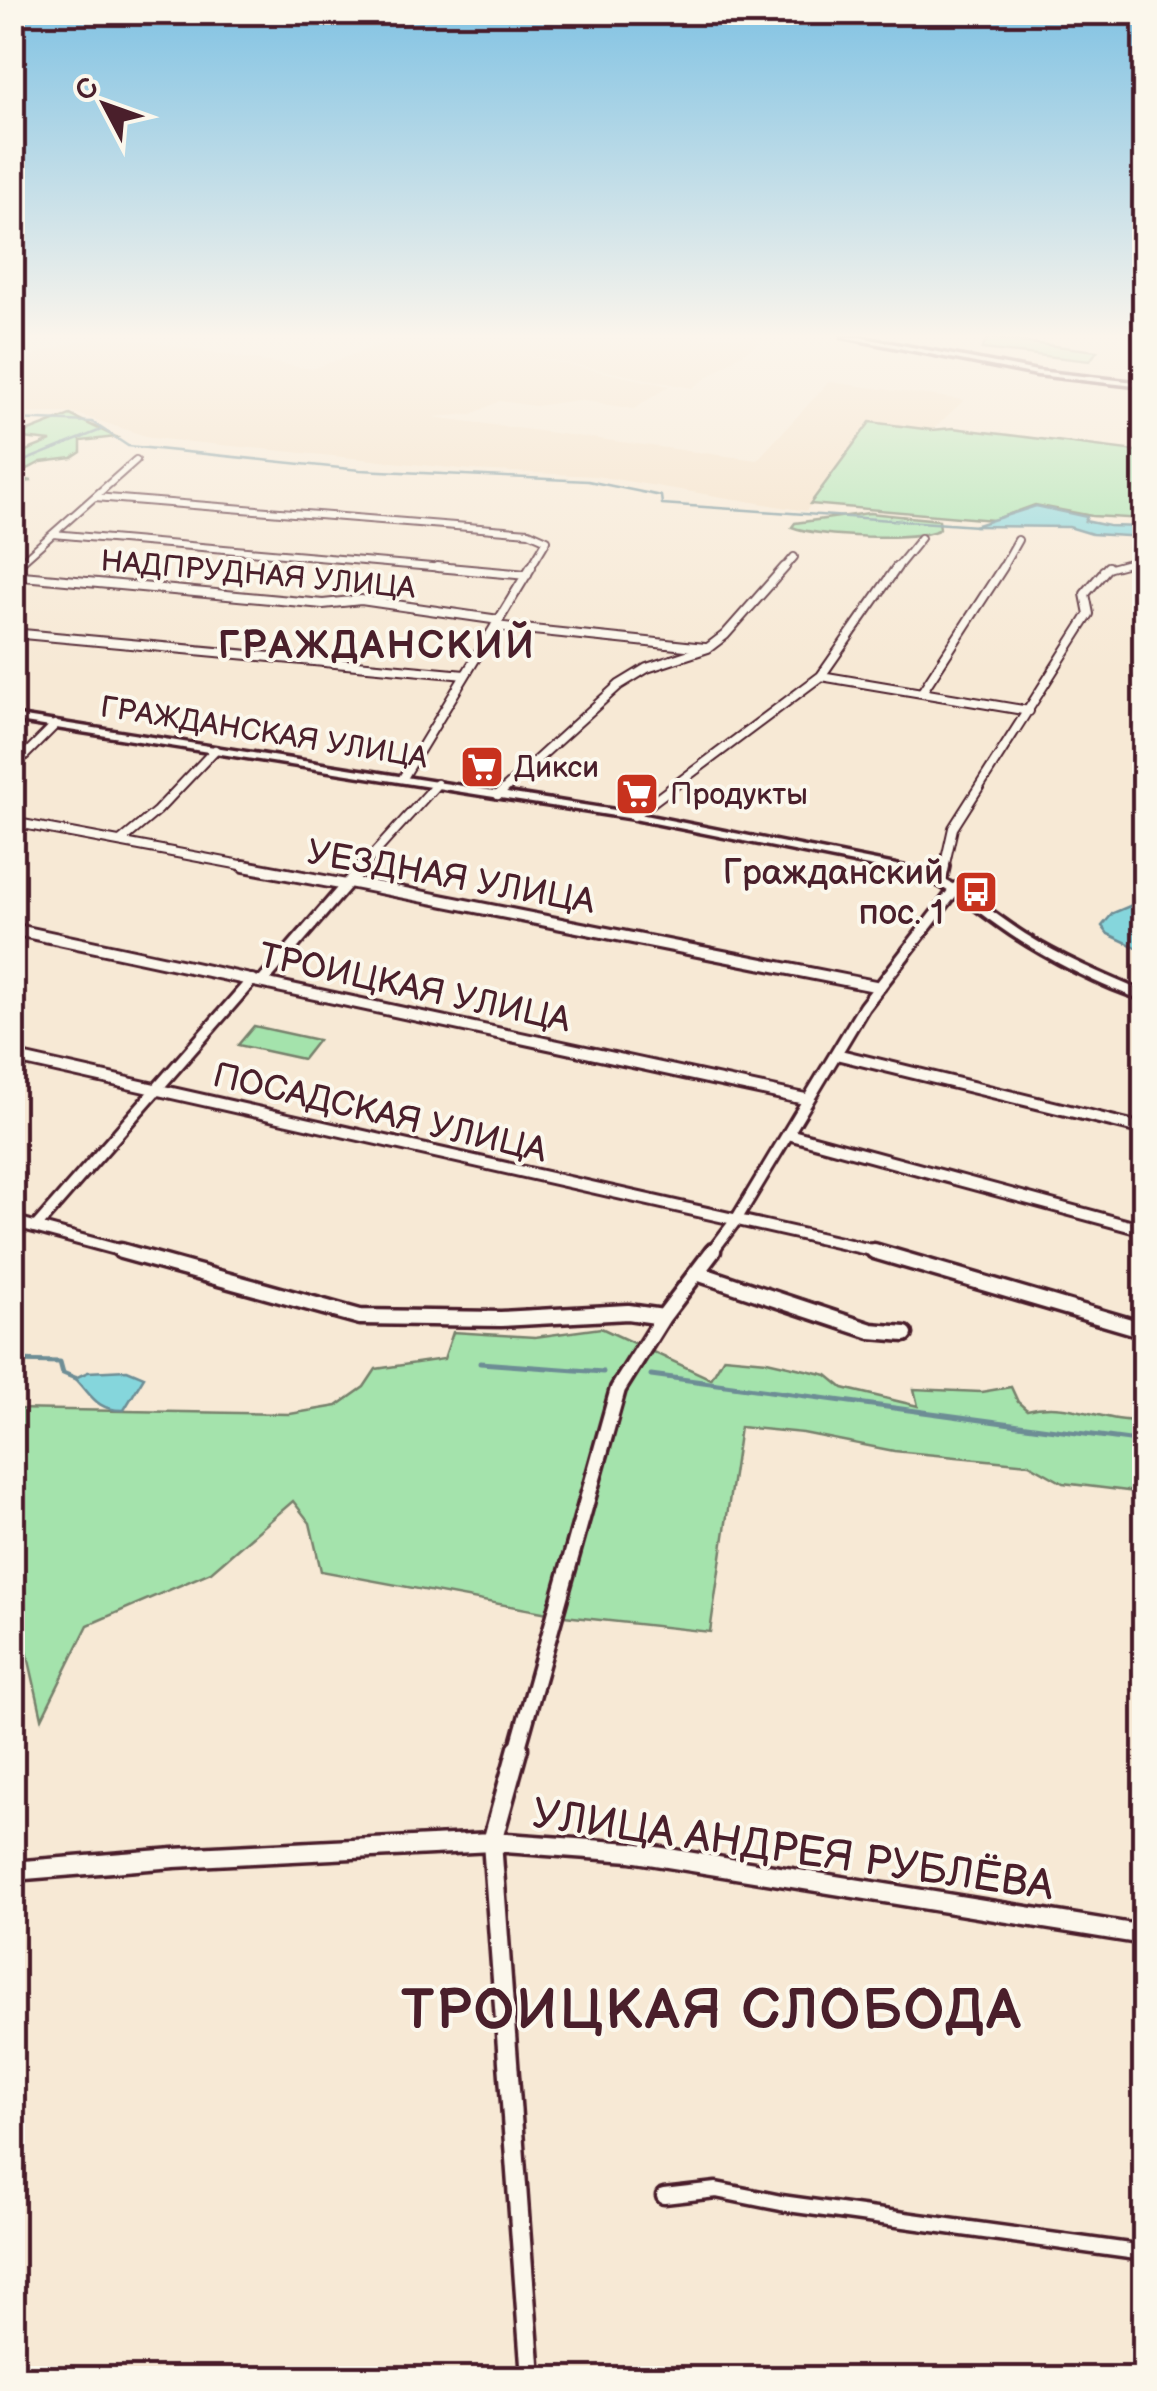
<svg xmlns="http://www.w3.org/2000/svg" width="1157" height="2391" font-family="'Balsamiq Sans',sans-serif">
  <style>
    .built { fill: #f4dfc4 }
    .green { fill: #a4e3ac; stroke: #77816c; stroke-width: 2.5 }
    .water { fill: #85d6dc; stroke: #6d8d95; stroke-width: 2.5 }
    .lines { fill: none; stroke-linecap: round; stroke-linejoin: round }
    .stream-far1 { stroke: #6d8d95; stroke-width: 2.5 }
    .stream { stroke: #6d8d95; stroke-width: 5 }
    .pedestrian-casing { stroke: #4a1f2b; stroke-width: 21 }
    .minor-far4-casing { stroke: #4a1f2b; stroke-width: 10 }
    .minor-far3-casing { stroke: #4a1f2b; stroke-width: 12 }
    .minor-far2-casing { stroke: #4a1f2b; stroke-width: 16 }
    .minor-far1-casing { stroke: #4a1f2b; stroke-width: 21 }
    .minor-casing { stroke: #4a1f2b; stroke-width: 25 }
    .tertiary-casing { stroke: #4a1f2b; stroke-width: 7 }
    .secondary-casing { stroke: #4a1f2b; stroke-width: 7 }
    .pedestrian { stroke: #fbf7ec; stroke-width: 14 }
    .minor-far4 { stroke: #fbf7ec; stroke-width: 6 }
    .minor-far3 { stroke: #fbf7ec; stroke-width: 8 }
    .minor-far2 { stroke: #fbf7ec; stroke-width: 10 }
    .minor-far1 { stroke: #fbf7ec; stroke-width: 14 }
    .minor { stroke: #fbf7ec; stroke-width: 18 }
    .tertiary { fill: #fbf7ec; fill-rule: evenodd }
    .secondary { fill: #fbf7ec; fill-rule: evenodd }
    .labels { text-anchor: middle; stroke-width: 8; stroke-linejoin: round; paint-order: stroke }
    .far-street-label { font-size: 30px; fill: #4a1f2b; stroke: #fbf7ec }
    .far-poi-label { font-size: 30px; fill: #4a1f2b; stroke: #fbf7ec; text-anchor: start }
    .poi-label { font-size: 35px; fill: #4a1f2b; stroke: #fbf7ec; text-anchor: end }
    .street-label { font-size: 35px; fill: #4a1f2b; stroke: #fbf7ec }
    .far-district-label { font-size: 38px; font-weight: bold; letter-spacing: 2.5px; fill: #4a1f2b; stroke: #fbf7ec }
    .near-street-label { font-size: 42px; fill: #4a1f2b; stroke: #fbf7ec }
    .near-district-label { font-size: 55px; font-weight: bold; letter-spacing: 2.5px; fill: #4a1f2b; stroke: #fbf7ec }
  </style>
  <rect width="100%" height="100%" fill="#f7e9d5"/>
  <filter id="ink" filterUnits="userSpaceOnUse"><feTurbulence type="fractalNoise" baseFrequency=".01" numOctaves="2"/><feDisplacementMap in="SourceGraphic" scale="20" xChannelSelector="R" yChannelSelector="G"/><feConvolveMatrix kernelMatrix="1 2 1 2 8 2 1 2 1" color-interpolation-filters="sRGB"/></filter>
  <g filter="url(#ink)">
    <path class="built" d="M94,337h26l192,32 91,-32h364l-75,51 -192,-38 169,36 -35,23 -55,-9 -44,6 -35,-5 -28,13 -39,3 324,43 72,-78 135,18 -32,30 -62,-8 -64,89 -210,-35 -123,-6 -321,-32 -78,-25h-61v-52z"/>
    <path class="green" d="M988,338l109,13 -7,10 -108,-12z
      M70,415l46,22 -35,4v11l-9,6 -31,4 -28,15 19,4 -19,2v-27l38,-15 -38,-4z
      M870,422l62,8 21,-2 191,24v67l-52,-3 -57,-11 -42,15 -183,-16z
      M869,513l70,7 1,9c-21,13 -125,8 -148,-2l3,-4z
      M254,1026l64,14 -15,19 -65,-14z
      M601,1328l110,51 13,-22 43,4 60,14 16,13 75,18 -4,-17 67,3 30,-5 7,15 9,8c42,-11 76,13 117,11v72l-81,-10 -34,-19 -135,-13 -91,-18 -63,-6 -30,205 -146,-16 -243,-45 -11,-48 -17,-22 -82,71 -123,53 -46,93 -29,-129 -1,-180 278,5 47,-8 27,-19 12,-18 68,-10 9,-27 82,5z"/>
    <path class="water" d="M1036,506l51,11 -2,4 24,5 35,1v10l-52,-3 -23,-7 -95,-1z
      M1144,900v51l-36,-17 -6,-8 11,-13z
      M127,1370l17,7 -20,33c-28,1 -33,-16 -49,-32l13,-6z"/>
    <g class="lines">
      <path class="stream-far1" d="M12,419l80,3 36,24 232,24 228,11 73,15 1,8 315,22
        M12,466l89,-36"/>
      <path class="stream" d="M12,1361l48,1 3,11 12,5
        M480,1363l123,9
        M651,1375l493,67"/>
      <defs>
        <path id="pedestrian" d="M664,2196l52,-6 65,13 363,50"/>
        <path id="minor-far4" d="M95,497l434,35 18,8 -18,30
          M53,534l413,36
          M12,570l124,-110
          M783,570l11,-13
          M895,570l26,-32
          M1001,570l17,-30
          M1103,570l41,-11"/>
        <path id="minor-far3" d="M437,567l90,8
          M12,570l3,-3
          M12,575l311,29 38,-4 138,20
          M495,626l210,22
          M12,633l453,42
          M821,676l208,35
          M922,692l81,-125
          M12,768l43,-43
          M403,778l128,-211
          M498,795l121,-110 28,-17 61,-20 17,-13 60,-68
          M634,816l187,-140 76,-109
          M12,822l245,46
          M120,842l37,-31 58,-61
          M361,868l76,-84
          M944,868l9,-40 136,-214 -4,-20 23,-27"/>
        <path id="minor-far2" d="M244,866l102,19 3,-3 531,105
          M941,880l3,-14
          M349,882l15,-16
          M12,929l793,170
          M263,981l83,-96
          M836,1054l308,75
          M12,1057l873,196
          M788,1134l356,96
          M12,1221l118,32
          M36,1227l216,-247
          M711,1253l25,-33 128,-213 92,-119"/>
        <path id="minor-far1" d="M121,1251l239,66 141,2 127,-7 35,5 50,-66
          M874,1251l270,79
          M697,1273l174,58 34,3
          M517,1751l101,-362 45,-72"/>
        <path id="minor" d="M518,1748l-26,94 39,536
          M12,1871l162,-13 318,-16 139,10 513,83"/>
        <path id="tertiary" d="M12,715l622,98 292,58c37,15 65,41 99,63 37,23 79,41 119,58v8c-41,-12 -97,-41 -133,-65 -31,-21 -58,-45 -92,-59l-285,-57 -622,-98z"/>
        <path id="secondary" d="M843,337h16l178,34 107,12v4l-107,-12z"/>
      </defs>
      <use href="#pedestrian" class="pedestrian-casing"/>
      <use href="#minor-far4" class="minor-far4-casing"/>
      <use href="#minor-far3" class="minor-far3-casing"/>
      <use href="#minor-far2" class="minor-far2-casing"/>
      <use href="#minor-far1" class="minor-far1-casing"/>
      <use href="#minor" class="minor-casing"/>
      <use href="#tertiary" class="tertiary-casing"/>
      <use href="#secondary" class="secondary-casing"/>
      <use href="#pedestrian" class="pedestrian"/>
      <use href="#minor-far4" class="minor-far4"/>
      <use href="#minor-far3" class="minor-far3"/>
      <use href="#minor-far2" class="minor-far2"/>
      <use href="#minor-far1" class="minor-far1"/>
      <use href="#minor" class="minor"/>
      <use href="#tertiary" class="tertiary"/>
      <use href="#secondary" class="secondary"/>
    </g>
  </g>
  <linearGradient id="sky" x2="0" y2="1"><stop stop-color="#80c2e3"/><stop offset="0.5" stop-color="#fbf5ec"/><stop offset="1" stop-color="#fbf5ec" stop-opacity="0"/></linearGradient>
  <rect width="1157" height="672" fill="url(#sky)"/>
  <defs>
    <symbol id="supermarket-square" viewBox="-11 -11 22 22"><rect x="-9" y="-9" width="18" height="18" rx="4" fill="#c8321e" stroke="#fbf7ec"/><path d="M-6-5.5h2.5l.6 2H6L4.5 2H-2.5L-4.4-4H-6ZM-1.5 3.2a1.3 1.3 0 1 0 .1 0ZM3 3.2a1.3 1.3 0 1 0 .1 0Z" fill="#fff"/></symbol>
    <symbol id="bus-square" viewBox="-11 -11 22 22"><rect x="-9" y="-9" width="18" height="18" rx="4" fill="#c8321e" stroke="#fbf7ec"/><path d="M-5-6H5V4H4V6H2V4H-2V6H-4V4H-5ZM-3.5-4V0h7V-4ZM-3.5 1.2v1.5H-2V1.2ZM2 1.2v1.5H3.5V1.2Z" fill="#fff"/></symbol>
  </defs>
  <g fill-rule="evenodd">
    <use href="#supermarket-square" x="457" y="742" width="50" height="50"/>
    <use href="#supermarket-square" x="612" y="769" width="50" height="50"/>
    <use href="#bus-square" x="951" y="867" width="50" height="50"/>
  </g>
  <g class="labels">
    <g class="far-street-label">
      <text transform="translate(258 574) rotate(5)" y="10">НАДПРУДНАЯ УЛИЦА</text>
      <text transform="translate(264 732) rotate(9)" y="10">ГРАЖДАНСКАЯ УЛИЦА</text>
    </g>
    <g class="far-poi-label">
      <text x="514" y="777">Дикси</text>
      <text x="670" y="804">Продукты</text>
    </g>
    <g class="poi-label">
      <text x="944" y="884">Гражданский<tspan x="944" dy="40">пос. 1</tspan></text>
    </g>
    <g class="street-label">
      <text transform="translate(451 876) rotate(10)" y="12">УЕЗДНАЯ УЛИЦА</text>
      <text transform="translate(415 987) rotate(12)" y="12">ТРОИЦКАЯ УЛИЦА</text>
      <text transform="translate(380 1112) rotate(13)" y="12">ПОСАДСКАЯ УЛИЦА</text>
    </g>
    <g class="far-district-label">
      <text x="377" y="658">ГРАЖДАНСКИЙ</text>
    </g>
    <g class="near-street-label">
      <text transform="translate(793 1848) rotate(8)" y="15">УЛИЦА АНДРЕЯ РУБЛЁВА</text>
    </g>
    <g class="near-district-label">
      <text x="712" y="2028">ТРОИЦКАЯ СЛОБОДА</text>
    </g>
  </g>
  <rect width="1157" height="2391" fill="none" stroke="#fbf7ec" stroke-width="50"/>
  <rect x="25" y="25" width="1107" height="2341" fill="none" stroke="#4a1f2b" stroke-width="4" filter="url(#ink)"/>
  <g transform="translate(105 105) rotate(311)" stroke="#fbf7ec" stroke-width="8" paint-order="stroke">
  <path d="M0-8L18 38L0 25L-18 38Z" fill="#4a1f2b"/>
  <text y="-15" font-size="28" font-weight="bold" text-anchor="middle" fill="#4a1f2b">С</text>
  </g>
</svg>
